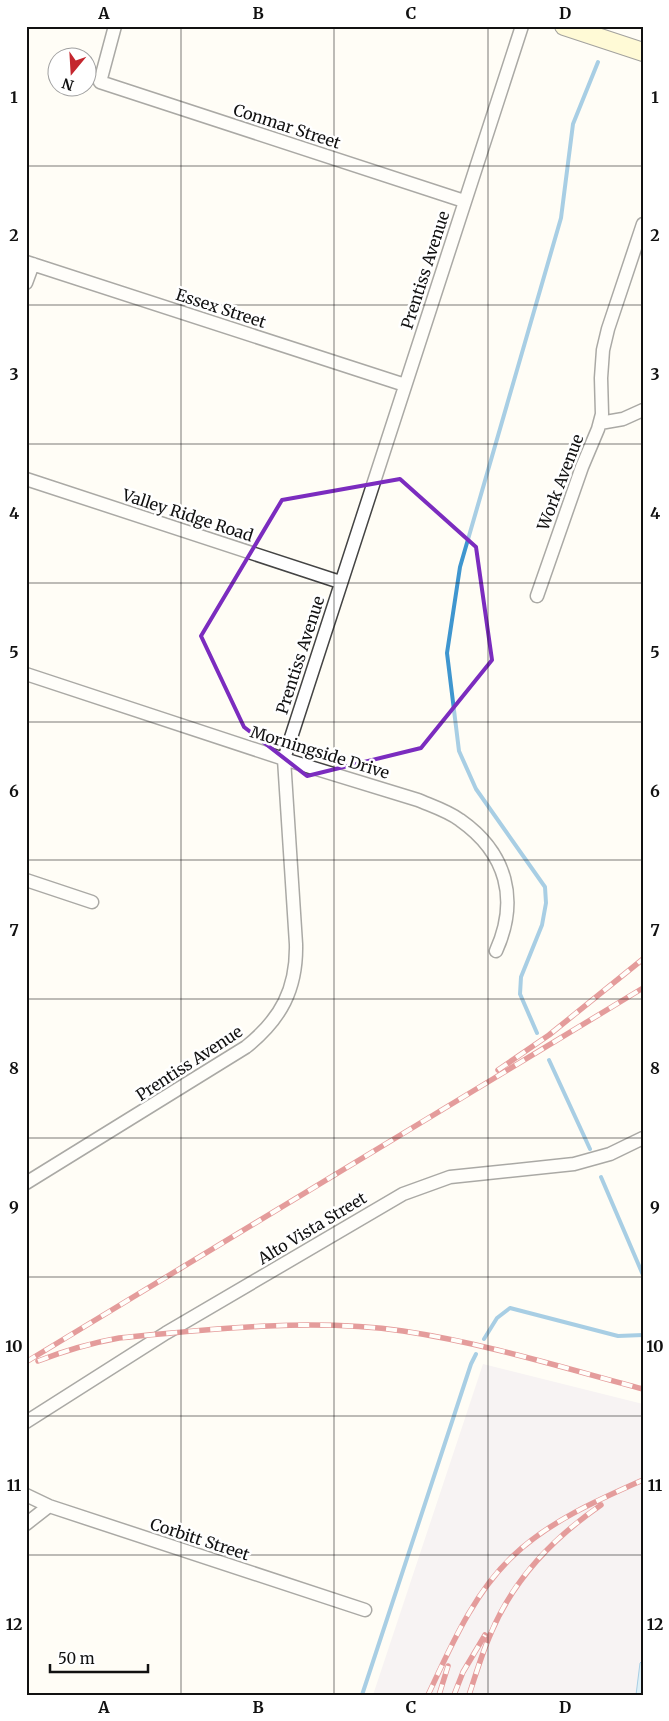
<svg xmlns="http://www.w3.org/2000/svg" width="669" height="1721" font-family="Merriweather,serif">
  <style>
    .industrial { fill: #eee6ef }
    .water { fill: #b9e0f7; stroke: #3f96cf }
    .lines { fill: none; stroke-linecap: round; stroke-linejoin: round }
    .stream { stroke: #3f96cf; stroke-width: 4 }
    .street-casing { stroke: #444; stroke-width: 15 }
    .secondary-casing { stroke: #333; stroke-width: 20 }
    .street { stroke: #fff; stroke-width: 12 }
    .secondary { stroke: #fff6b0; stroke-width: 18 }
    .rail-casing { stroke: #c4262e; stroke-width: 5.5 }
    .rail { stroke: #fff; stroke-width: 4; stroke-dasharray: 11; stroke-linecap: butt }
    .marked { fill: none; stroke: #7b2cbf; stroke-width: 4; stroke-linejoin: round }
    .grid { fill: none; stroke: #111; stroke-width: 1; stroke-opacity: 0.55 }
    .labels { text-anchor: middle; stroke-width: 5; stroke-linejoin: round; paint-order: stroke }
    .street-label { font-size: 16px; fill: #111; stroke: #fff }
    .neatline { fill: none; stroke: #111; stroke-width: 2 }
    .grid-label { font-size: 16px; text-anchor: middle; font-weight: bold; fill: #111 }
  </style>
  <rect width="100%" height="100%" fill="#fffdf5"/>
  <path class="industrial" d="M483,1364l160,40v291h-270z"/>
  <path class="water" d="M643,1660v35h-7l4,-32z"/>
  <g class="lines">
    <path class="stream" d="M537,1033l-17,-39 1,-17 21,-52 4,-22 -1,-16 -69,-98 -17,-38 -12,-98 13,-86 101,-349 12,-94 25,-62
      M549,1060l41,89
      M601,1177l42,98
      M484,1339l13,-21 13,-10 108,28 25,-1
      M362,1695l109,-331 5,-10"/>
    <defs>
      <path id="street" d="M115,26l-15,56 364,119
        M26,262l379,123
        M26,283l7,-19
        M600,423l23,-4 20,-9
        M26,479l314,103
        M537,596l45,-129 16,-38 4,-15 -1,-36 2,-28 5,-21 35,-105
        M26,674l258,85 134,41c14,6 30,11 42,20 47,33 59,80 36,131
        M26,880l66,22
        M26,1183l220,-136c35,-28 51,-58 50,-103l-12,-185 238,-733
        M26,1422l140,-89 237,-139 47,-17 124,-13 36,-10 33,-16
        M26,1495l23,11 316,104
        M26,1524l23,-18"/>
      <path id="secondary" d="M564,26l79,26"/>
    </defs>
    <use href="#street" class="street-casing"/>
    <use href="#secondary" class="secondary-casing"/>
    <use href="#street" class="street"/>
    <use href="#secondary" class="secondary"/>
    <defs>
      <path id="rail" d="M498,1070l51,-35 94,-76
        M38,1361c26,-10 53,-18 81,-23 92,-9 193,-20 284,-7 81,12 161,37 240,58
        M26,1362l617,-374
        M428,1695c23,-49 46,-103 86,-140 36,-34 84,-55 129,-75
        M439,1695l9,-29
        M454,1695l9,-23 22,-37
        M469,1695c7,-21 13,-42 22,-62 23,-55 62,-95 110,-128"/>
    </defs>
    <use href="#rail" class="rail-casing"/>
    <use href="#rail" class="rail"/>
  </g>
  <path d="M0 0H669V1721H0ZM400,479l76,68 16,113 -71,88 -114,28 -63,-49 -43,-91 81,-136z" fill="#fffdf5" fill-opacity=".55" fill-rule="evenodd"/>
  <path class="marked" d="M400,479l76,68 16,113 -71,88 -114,28 -63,-49 -43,-91 81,-136z"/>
  <path class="grid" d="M181,26v1669M334,26v1669M488,26v1669M26,166h617M26,305h617M26,444h617M26,583h617M26,722h617M26,860h617M26,999h617M26,1138h617M26,1277h617M26,1416h617M26,1555h617"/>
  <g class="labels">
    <g class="street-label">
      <text transform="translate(287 126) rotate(18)" y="6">Conmar Street</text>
      <text transform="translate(425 270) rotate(-72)" y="6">Prentiss Avenue</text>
      <text transform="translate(221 308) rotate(18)" y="6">Essex Street</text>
      <text transform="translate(560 482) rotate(-69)" y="6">Work Avenue</text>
      <text transform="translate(188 515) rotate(18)" y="6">Valley Ridge Road</text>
      <text transform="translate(300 655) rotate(-72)" y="6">Prentiss Avenue</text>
      <text transform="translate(320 752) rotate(17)" y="6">Morningside Drive</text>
      <text transform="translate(189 1063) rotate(-33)" y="6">Prentiss Avenue</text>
      <text transform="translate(312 1228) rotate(-31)" y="6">Alto Vista Street</text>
      <text transform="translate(200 1539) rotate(18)" y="6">Corbitt Street</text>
    </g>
  </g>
  <rect width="669" height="1721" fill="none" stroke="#ffffff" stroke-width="55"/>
  <g transform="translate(72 72) rotate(198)"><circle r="24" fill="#ffffff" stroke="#a0a0a0"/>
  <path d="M0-4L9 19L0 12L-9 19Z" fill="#c4262e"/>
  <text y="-8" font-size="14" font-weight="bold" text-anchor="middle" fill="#111111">N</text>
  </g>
  <path d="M50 1664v8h98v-8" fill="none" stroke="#111111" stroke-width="2.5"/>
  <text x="58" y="1664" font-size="15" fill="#111111" stroke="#ffffff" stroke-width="4" paint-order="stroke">50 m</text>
  <rect x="28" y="28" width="614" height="1666" class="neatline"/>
  <g class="grid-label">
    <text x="104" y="19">A</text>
    <text x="258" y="19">B</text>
    <text x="411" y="19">C</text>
    <text x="565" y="19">D</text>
    <text x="14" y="103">1</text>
    <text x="655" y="103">1</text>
    <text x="14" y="241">2</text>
    <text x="655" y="241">2</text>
    <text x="14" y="380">3</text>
    <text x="655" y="380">3</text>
    <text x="14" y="519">4</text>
    <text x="655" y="519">4</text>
    <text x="14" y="658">5</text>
    <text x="655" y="658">5</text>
    <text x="14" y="797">6</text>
    <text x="655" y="797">6</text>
    <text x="14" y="936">7</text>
    <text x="655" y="936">7</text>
    <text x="14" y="1074">8</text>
    <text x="655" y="1074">8</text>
    <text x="14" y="1213">9</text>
    <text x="655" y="1213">9</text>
    <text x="14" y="1352">10</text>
    <text x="655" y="1352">10</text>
    <text x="14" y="1491">11</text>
    <text x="655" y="1491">11</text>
    <text x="14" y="1630">12</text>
    <text x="655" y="1630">12</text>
    <text x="104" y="1713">A</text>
    <text x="258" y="1713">B</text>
    <text x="411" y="1713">C</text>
    <text x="565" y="1713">D</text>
  </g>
</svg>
